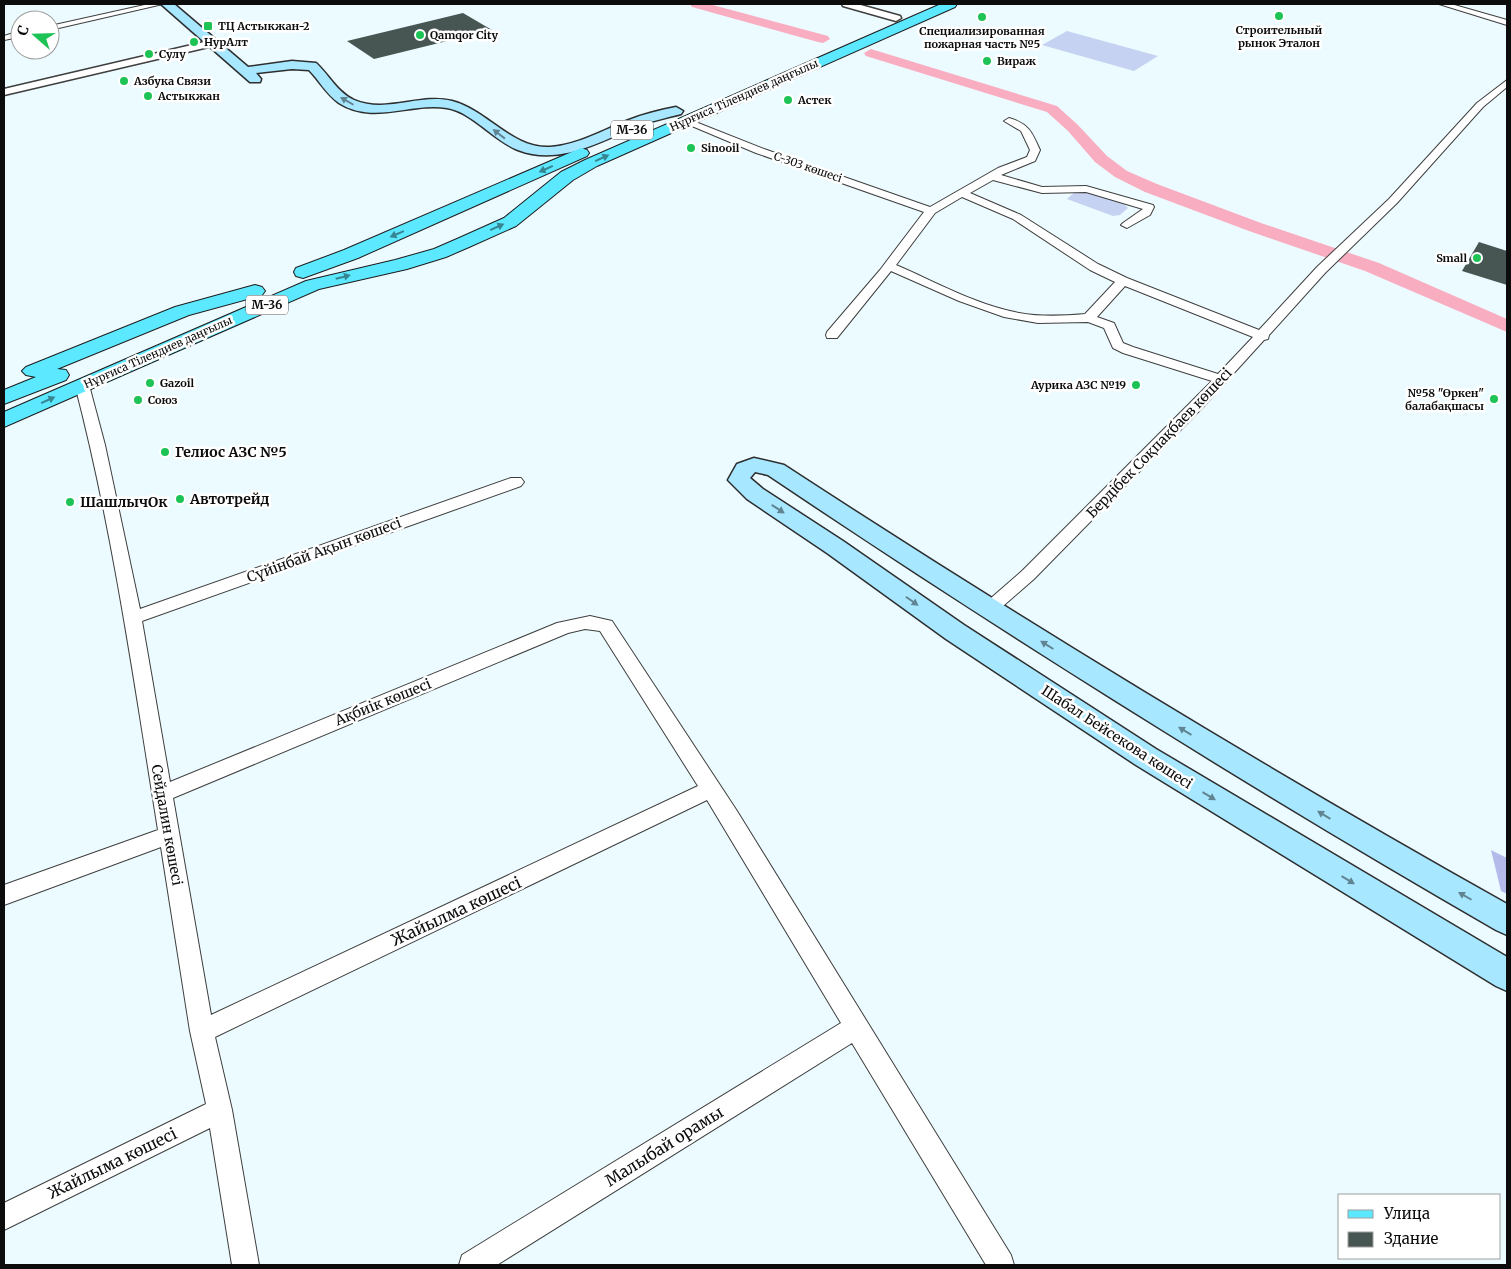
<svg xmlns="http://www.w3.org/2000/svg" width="1511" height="1269" font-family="Merriweather,serif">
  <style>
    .green { fill: #b4bbeb }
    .pitch { fill: #c6d2f2 }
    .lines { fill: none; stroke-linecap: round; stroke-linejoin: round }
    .river { fill: #f9adc0; fill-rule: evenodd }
    .building { fill: #485653 }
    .minor-casing { stroke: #3f3f3f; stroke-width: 2 }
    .tertiary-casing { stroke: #3f3f3f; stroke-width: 3 }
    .secondary-casing { stroke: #2e2e2e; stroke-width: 3 }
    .primary-casing { stroke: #1d1d1d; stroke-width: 2 }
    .minor { fill: #fff; fill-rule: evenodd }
    .tertiary { fill: #fff; fill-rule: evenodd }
    .secondary { fill: #a7e7ff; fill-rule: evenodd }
    .primary { fill: #5ce8ff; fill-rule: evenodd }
    .oneway { fill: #618492 }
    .oneway2 { fill: #388592 }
    .poi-dot { fill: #1dc455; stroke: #fff; stroke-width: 2 }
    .labels { text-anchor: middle; stroke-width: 5; stroke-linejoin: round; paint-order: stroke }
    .far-poi-label { font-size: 11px; font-weight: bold; fill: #0c0c0c; stroke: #fff; text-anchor: start }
    .far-street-label { font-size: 11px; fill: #0c0c0c; stroke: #fff }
    .shield { fill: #fff; stroke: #555; stroke-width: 1 }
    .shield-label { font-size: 12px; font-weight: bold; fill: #0c0c0c }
    .street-label { font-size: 14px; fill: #0c0c0c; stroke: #fff }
    .poi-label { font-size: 14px; font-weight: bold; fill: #0c0c0c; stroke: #fff; text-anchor: start }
    .near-street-label { font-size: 16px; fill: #0c0c0c; stroke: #fff }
  </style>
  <rect width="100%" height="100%" fill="#ecfbff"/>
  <path class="green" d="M1491,850l16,8v36l-6,-3z"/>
  <path class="pitch" d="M1067,31l91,25 -24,15 -92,-26z
    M1083,190l41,14 4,4 -8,7 -7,1 -46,-17 9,-8z"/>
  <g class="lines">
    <path class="river" d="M690,4h19l119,32 2,3 -7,4 -5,-1 -126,-35z
      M871,49l186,57 21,19 29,31 20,15 30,13 104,39 118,40 128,56v13l-142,-61 -116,-40 -104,-39 -30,-15 -20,-15 -27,-31 -21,-19 -181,-56 -2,-3z"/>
  </g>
  <path class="building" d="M463,13l29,17 -118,29 -27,-18z
    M1479,242l28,9v34l-45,-14z"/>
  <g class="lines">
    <defs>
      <path id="minor" d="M149,4h14l-113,26v-4z
        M1439,4h12l56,16v5z
        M20,31v6l-16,3v-4z
        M1507,80v7l-24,20 -86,96 -72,70 -56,62 -1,4 -4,1 -60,66 -170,173 -39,34 -6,2 -6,-2 -3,-4 3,-4 39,-34 190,-190 -89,-28 -10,-5 -9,-20 -16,-6 -50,1 -34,-6 -45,-16 -68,-30 -54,67h-10l-1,-3 1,-3 53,-62 44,-58 -168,-59 -76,-32 5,-3 3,1 76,30 166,58 68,-39 29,-11 3,-7 -9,-19 -17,-10 5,-3c20,6 23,14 31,32l-5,11 -34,14 41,12 44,-1 67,19 1,2 -4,8 -23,13 -6,-3 2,-2 20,-14 -57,-17 -44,1 -49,-13 -23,13 51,22 77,49 29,14 132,52 58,-63 72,-68 88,-96zM962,197l51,22 77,51 25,12 -30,32c-22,2 -44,3 -66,-1 -43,-8 -83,-31 -123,-48l39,-52zM1125,286l128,51 -35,37 -85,-27 -10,-4 -9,-20 -17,-6z
        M82,381l7,4 16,60 35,164 371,-131h10l3,4 -3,4 -379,135 28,161 387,-159 33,-7 22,5 125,190 274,444 3,10h-28l-134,-222 -355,222h-38l3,-10 379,-232 -134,-223 -492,237 17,73 27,155h-27l-22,-137 -206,102v-27l202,-99 -16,-73 -29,-184 -157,58v-20l154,-55c-24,-149 -45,-299 -83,-445zM585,629l15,2 98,155 -487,229 -38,-217 395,-165z"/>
      <path id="tertiary" d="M842,4h15l43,12 1,2 -5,3 -53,-15z
        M213,40l5,3 -1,2 -213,50v-6z"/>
      <path id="secondary" d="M161,4h13l74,63 44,-6 24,2c13,12 22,30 38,37 32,14 66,-7 98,1 35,9 60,48 98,46 28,-2 53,-17 79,-27 15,-6 31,-10 47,-13l7,4 -2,3c-15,4 -29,7 -44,12 -37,16 -78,40 -119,24 -24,-9 -46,-38 -71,-42 -36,-6 -74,17 -108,-5 -13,-9 -20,-23 -30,-33l-17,-1 -36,4 5,6 -1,3h-10z
        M754,458l30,7c236,154 477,301 723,439v31l-11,-5c-248,-143 -490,-295 -728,-455l-13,-3 -5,6 13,11 80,52 121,84 192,124 351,208v34l-11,-5 -360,-221 -190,-126 -119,-86 -80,-54 -19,-19 9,-16z"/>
      <path id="primary" d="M941,4h16l-2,3 -358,159 -24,14 -57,46 -47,21 -23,10 -39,12 -88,20 -315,138v-15l302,-131 89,-21 39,-11 23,-10 47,-21 57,-46 24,-12z
        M581,148l6,2 2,3 -2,3 -229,102 -55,20 -7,-2 -2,-4 2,-4 48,-18z
        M255,285l7,2 3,4 -3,4 -73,20 -132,54 9,1 3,5 -3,5 -62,24v-14l32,-13 -10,-2 -4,-4 4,-4 149,-60z"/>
    </defs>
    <use href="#minor" class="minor-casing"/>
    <use href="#tertiary" class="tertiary-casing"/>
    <use href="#secondary" class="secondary-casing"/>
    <use href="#primary" class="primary-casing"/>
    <use href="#minor" class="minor"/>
    <use href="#tertiary" class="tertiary"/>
    <use href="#secondary" class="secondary"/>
    <use href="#primary" class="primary"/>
  </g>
  <defs><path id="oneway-solid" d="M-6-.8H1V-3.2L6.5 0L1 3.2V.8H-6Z" transform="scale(1.25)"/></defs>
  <g class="oneway">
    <use href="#oneway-solid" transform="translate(347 101) rotate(-150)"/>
    <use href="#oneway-solid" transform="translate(499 134) rotate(-142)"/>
    <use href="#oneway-solid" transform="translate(778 509) rotate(33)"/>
    <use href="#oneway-solid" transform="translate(912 601) rotate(35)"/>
    <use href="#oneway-solid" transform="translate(1047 645) rotate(-148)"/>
    <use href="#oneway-solid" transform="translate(1185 731) rotate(-149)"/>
    <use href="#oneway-solid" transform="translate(1209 796) rotate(31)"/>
    <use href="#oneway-solid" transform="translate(1324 815) rotate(-149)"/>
    <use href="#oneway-solid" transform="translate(1348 880) rotate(31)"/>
    <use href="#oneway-solid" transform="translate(1465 896) rotate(-150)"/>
  </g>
  <g class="oneway2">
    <use href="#oneway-solid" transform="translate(602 158) rotate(-24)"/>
    <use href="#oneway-solid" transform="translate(546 169) rotate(156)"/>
    <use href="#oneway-solid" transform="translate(497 227) rotate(-24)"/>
    <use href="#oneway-solid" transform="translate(397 234) rotate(157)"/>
    <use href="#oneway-solid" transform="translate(343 277) rotate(-14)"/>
    <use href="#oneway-solid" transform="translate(48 400) rotate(-24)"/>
  </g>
  <g class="poi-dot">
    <circle cx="1279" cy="16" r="5"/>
    <circle cx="982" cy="17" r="5"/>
    <rect x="203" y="21" width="10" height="10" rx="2.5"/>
    <circle cx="420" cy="35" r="5"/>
    <circle cx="194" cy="42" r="5"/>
    <circle cx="149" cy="54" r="5"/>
    <circle cx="987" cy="61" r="5"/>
    <circle cx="124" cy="81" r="5"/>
    <circle cx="148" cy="96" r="5"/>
    <circle cx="788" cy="100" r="5"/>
    <circle cx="691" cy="148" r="5"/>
    <circle cx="1477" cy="258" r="5"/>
    <circle cx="150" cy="383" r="5"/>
    <circle cx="1136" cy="385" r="5"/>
    <circle cx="1494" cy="399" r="5"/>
    <circle cx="138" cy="400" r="5"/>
    <circle cx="165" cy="452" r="5"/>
    <circle cx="180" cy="499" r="5"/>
    <circle cx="70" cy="502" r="5"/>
  </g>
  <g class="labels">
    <g class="far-poi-label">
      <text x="218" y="30">ТЦ Астыкжан-2</text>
      <text x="1279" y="34" text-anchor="middle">Строительный<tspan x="1279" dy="13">рынок Эталон</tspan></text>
      <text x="982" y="35" text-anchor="middle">Специализированная<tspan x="982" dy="13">пожарная часть №5</tspan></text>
      <text x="430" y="39">Qamqor City</text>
      <text x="204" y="46">НурАлт</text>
      <text x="159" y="58">Сулу</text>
      <text x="997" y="65">Вираж</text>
      <text x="134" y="85">Азбука Связи</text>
      <text x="158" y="100">Астыкжан</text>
      <text x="798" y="104">Астек</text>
      <text x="701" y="152">Sinooil</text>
      <text x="1467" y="262" text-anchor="end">Small</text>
      <text x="160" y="387">Gazoil</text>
      <text x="1126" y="389" text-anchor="end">Аурика АЗС №19</text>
      <text x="1484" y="397" text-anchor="end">№58 "Өркен"<tspan x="1484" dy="13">балабақшасы</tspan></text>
      <text x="148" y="404">Союз</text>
    </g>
    <g class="far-street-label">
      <text transform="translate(744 95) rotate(-24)" y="4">Нұрғиса Тілендиев даңғылы</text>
      <text transform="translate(808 167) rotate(19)" y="4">С-303 көшесі</text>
      <text transform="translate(158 352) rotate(-24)" y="4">Нұрғиса Тілендиев даңғылы</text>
    </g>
    <g class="shield">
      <rect x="611" y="120.5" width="42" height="19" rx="4"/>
      <rect x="246" y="295.5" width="42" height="19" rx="4"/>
    </g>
    <g class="shield-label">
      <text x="632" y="134">M-36</text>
      <text x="267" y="309">M-36</text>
    </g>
    <g class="street-label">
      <text transform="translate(1159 443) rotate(-46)" y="5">Бердібек Соқпақбаев көшесі</text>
      <text transform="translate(324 550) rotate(-20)" y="5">Сүйінбай Ақын көшесі</text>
      <text transform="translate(383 702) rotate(-22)" y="5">Ақбиік көшесі</text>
      <text transform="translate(1117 737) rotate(33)" y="5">Шабал Бейсекова көшесі</text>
      <text transform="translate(167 825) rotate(80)" y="5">Сейдалин көшесі</text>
    </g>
    <g class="poi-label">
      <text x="175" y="457">Гелиос АЗС №5</text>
      <text x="190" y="504">Автотрейд</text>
      <text x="80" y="507">ШашлычОк</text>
    </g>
    <g class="near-street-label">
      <text transform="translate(456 911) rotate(-25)" y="6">Жайылма көшесі</text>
      <text transform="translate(664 1146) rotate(-32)" y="6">Малыбай орамы</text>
      <text transform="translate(112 1163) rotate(-26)" y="6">Жайлыма көшесі</text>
    </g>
  </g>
  <rect width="1511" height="1269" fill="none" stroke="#0c0c0c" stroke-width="10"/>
  <rect x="1338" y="1194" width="162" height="65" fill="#ffffff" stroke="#9e9e9e"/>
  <rect x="1348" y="1210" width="25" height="8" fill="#5ce8ff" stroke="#9e9e9e"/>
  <text x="1384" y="1219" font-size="15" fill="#0c0c0c">Улица</text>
  <rect x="1348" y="1232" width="25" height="15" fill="#485653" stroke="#9e9e9e"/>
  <text x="1384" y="1244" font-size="15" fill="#0c0c0c">Здание</text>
  <g transform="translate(35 35) rotate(290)"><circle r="24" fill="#ffffff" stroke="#9e9e9e"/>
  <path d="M0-4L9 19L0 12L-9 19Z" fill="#1dc455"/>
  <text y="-8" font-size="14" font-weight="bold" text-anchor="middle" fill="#0c0c0c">С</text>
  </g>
</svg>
